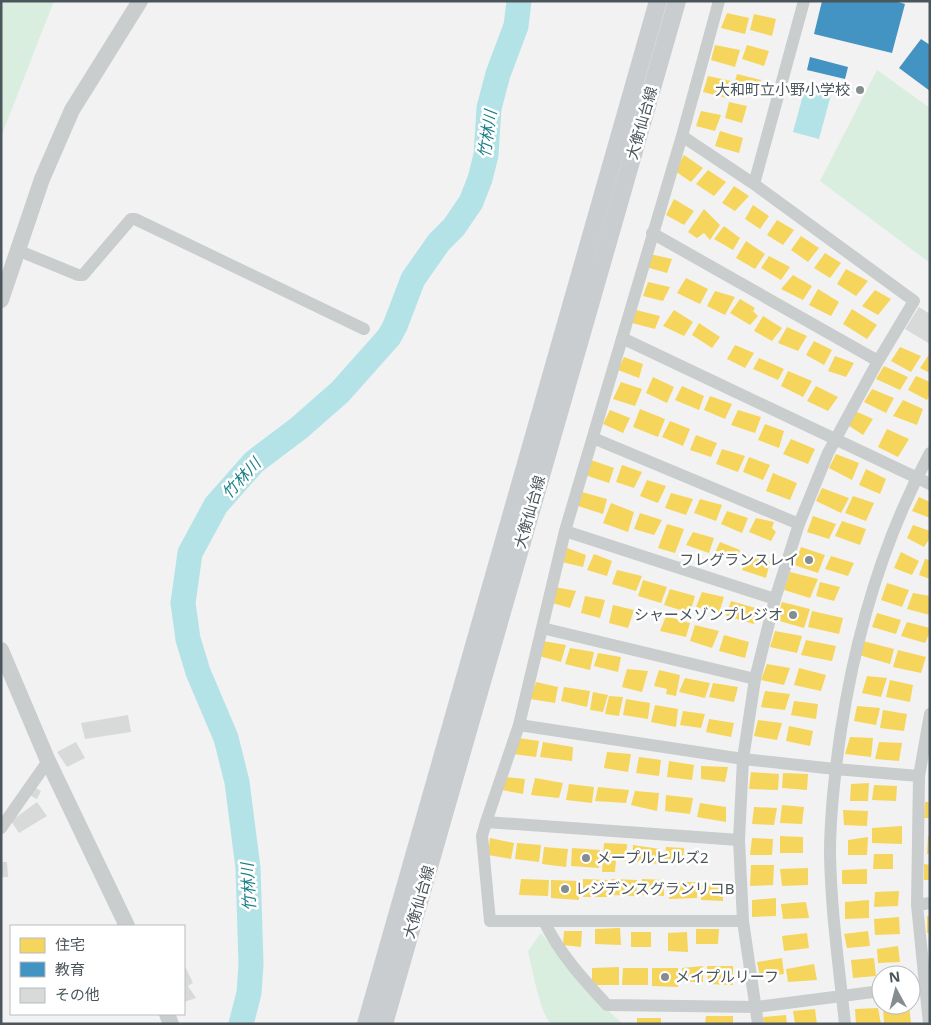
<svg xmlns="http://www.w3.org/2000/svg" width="931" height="1025" font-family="'Noto Sans','Noto Sans JP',sans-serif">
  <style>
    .green { fill: #d9eedf }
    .water { fill: #b3e3e7 }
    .homes { fill: #f6d55c }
    .schools { fill: #4393c3 }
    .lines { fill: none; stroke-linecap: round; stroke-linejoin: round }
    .river { stroke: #b3e3e7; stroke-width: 25 }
    .building { fill: #d8dada }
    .minor { stroke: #cacdcd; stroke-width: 12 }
    .tertiary { stroke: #cacdcd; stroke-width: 16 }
    .secondary { stroke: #cacdcf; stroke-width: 18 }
    .poi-dot { fill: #858d90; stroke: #fff; stroke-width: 2 }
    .labels { text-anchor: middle; stroke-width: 5; stroke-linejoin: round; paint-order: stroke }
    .poi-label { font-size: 15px; fill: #4b565c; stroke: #fff; text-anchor: end }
    .street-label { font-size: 15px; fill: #4b565c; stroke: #fff }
    .water-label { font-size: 16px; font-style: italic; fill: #1c8087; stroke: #fff }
  </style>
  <rect width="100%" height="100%" fill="#f2f2f2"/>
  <path class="green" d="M1,1h53l-53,136z
    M877,70l53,38v155l-110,-82z
    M541,933l50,62 32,29h-72c-11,-11 -19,-56 -23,-73z"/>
  <path class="water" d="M806,84l26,7 -13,48 -26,-7z"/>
  <path class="homes" d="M727,13l22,5 -4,16 -24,-6z
    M754,14l22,5 -4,17 -22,-6z
    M715,45l25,5 -5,17 -24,-7z
    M747,45l22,6 -5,15 -22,-7z
    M737,74l24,6 -5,14 -23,-5z
    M708,76l23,5 -4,17 -24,-6z
    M729,102l18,4 -5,17 -17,-5z
    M701,111l20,4 -6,16 -19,-5z
    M720,131l23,7 -4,15 -24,-7z
    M684,155l19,13 -12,14 -16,-11z
    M708,170l18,12 -12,14 -18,-12z
    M734,186l15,10 -14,15 -13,-8z
    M674,199l20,12 -10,14 -18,-10z
    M753,205l16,11 -9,13 -15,-10z
    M704,209l16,16 -10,15 -6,-7 -7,5 -9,-6z
    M777,220l17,10 -11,15 -16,-10z
    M724,226l16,12 -7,12 -19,-11z
    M801,236l18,12 -11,14 -17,-12z
    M746,241l19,13 -10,15 -19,-11z
    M825,253l16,10 -11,15 -16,-10z
    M650,254l22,5 -5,14 -21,-6z
    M769,256l21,11 -9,13 -20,-12z
    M846,269l22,12 -12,15 -19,-12z
    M793,275l19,11 -9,14 -22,-11z
    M686,278l22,11 -8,15 -23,-11z
    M648,282l22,5 -7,14 -20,-5z
    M818,289l21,13 -8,14 -22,-11z
    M875,290l16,9 -13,16 -16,-9z
    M715,291l20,6 -10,18 -18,-9z
    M740,299l15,9 -2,3 5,5 -8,9 -20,-12z
    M852,309l25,16 -10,14 -24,-15z
    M636,310l24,6 -5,13 -23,-6z
    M674,310l19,12 -9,14 -21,-10z
    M763,316l19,12 -10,13 -18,-10z
    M699,323l21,14 -8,11 -20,-13z
    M787,327l20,9 -9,15 -20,-8z
    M814,341l18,9 -8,15 -18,-10z
    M735,345l19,8 -9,15 -18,-9z
    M900,347l21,9 -10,16 -20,-11z
    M930,353v20l-10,-5z
    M835,356l19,7 -8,14 -18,-6z
    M624,357l19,7 -4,14 -21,-8z
    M759,358l25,11 -6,11 -25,-11z
    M884,366l24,11 -8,13 -24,-11z
    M788,371l24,10 -9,16 -22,-11z
    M916,376l14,6v12l-3,6 -19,-10z
    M653,377l21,10 -7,16 -21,-10z
    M621,382l21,7 -7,17 -22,-7z
    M682,386l22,10 -5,14 -24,-10z
    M816,386l22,11 -10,14 -21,-10z
    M872,389l22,9 -8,15 -22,-11z
    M710,396l22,8 -7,15 -21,-9z
    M903,400l20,9 -6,16 -24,-9z
    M640,409l25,10 -7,18 -25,-10z
    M610,410l20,8 -7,15 -20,-9z
    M738,410l23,7 -6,16 -24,-8z
    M855,411l18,8 -10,16 -15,-10z
    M670,421l20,8 -7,17 -21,-9z
    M765,424l19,7 -5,17 -21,-8z
    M887,429l22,10 -11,18 -20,-10z
    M696,435l21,8 -6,14 -21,-7z
    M791,439l24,10 -7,15 -25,-10z
    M722,449l23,7 -7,16 -22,-8z
    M836,454l23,9 -7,17 -23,-12z
    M749,457l21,8 -7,15 -20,-8z
    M591,460l23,8 -5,15 -24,-8z
    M622,465l20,7 -8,16 -18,-6z
    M866,469l20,10 -6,15 -21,-9z
    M773,473l24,10 -7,17 -24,-9z
    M647,480l19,6 -8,17 -18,-7z
    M822,488l27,10 -8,15 -25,-12z
    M582,492l25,7 -4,15 -25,-8z
    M671,493l22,6 -7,16 -21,-7z
    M853,496l21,7 -8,18 -21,-8z
    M919,497l11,5v16l-18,-7z
    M700,499l22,6 -6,16 -22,-8z
    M611,503l23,9 -6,20 -25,-9z
    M727,511l21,7 -6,15 -21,-9z
    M640,513l22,7 -8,15 -20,-6z
    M813,516l23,8 -7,15 -22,-7z
    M756,518l18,4 -2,6 4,4 -5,9 -22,-9z
    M842,521l24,8 -6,16 -25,-9z
    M667,524l17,5 -9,24 -17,-5z
    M913,525l17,6v7l-6,9 -17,-9z
    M693,532l21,6 -5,15 -23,-8z
    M720,542l20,8 -4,14 -22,-10z
    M801,547l24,8 -7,18 -24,-8z
    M567,548l19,7 -3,12 -21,-5z
    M901,552l18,9 -7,14 -18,-7z
    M594,554l18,7 -5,15 -20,-6z
    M748,555l22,7 -4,16 -24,-8z
    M831,556l23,7 -6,13 -23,-7z
    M925,559l5,1v19l-11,-4z
    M617,570l25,6 -6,15 -24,-7z
    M790,572l28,7 -8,19 -26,-8z
    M643,580l24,7 -6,16 -23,-7z
    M820,582l20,5 -6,14 -18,-5z
    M887,583l22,7 -7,17 -21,-7z
    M555,587l21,4 -6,17 -18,-5z
    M670,589l25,7 -5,17 -26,-8z
    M702,592l22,5 -5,16 -23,-6z
    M913,593l17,3v19l-23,-6z
    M585,596l20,4 -5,18 -19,-5z
    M731,601l28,8 -5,15 -28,-8z
    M782,602l28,7 -6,19 -28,-8z
    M613,605l21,5 -6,18 -19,-5z
    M812,611l31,7 -4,16 -31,-7z
    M877,613l24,7 -5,14 -24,-7z
    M666,616l24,7 -4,14 -26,-6z
    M907,622l23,6v4l-5,11 -24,-7z
    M695,625l24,6 -7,17 -22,-7z
    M775,631l27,5 -5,17 -27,-6z
    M724,635l25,7 -4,16 -26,-7z
    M806,640l30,6 -4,15 -31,-6z
    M543,641l23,4 -5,17 -22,-6z
    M863,641l31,8 -4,15 -31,-9z
    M570,648l24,4 -4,18 -25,-6z
    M898,650l28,7 -5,16 -28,-6z
    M598,653l23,4 -3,15 -24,-6z
    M767,664l23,4 -6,17 -23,-5z
    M799,668l27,7 -5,16 -27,-6z
    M627,669l21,2 -6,21 -20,-5z
    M659,670l21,5 -4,21 -10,-2 1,-5 -13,-3z
    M867,676l20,2 -6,19 -19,-4z
    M685,678l25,5 -5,15 -26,-6z
    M890,680l23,5 -3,17 -24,-5z
    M536,682l22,5 -3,16 -25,-4z
    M713,683l25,4 -4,15 -25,-5z
    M564,687l26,4 -3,16 -26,-6z
    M765,691l25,3 -5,16 -24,-3z
    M593,692l15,3 -5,17 -13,-2z
    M609,696l14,1 -4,19 -14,-2z
    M626,699l24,4 -2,16 -25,-4z
    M794,701l24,3 -2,15 -25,-4z
    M655,705l23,4 -2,18 -25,-5z
    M857,706l23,2 -4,17 -22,-4z
    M883,710l24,4 -3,17 -24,-3z
    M683,711l22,3 -4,14 -21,-3z
    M709,719l25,4 -3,14 -25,-5z
    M758,720l24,3 -5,17 -23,-4z
    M789,726l24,5 -3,15 -24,-5z
    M850,737l23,1 -2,19 -26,-3z
    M518,738l21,3 -3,16 -23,-3z
    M543,742l30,5 -1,14 -32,-4z
    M879,742l23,1 -3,18 -24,-2z
    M607,752l24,2 -3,18 -24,-4z
    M639,757l22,3 -2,16 -23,-3z
    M669,761l25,4 -2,15 -25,-3z
    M701,766l27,1 -3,15 -24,-3z
    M751,772l28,2 -1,16 -29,-1z
    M783,773l25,1 -1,16 -25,-2z
    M506,777l19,2 -2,15 -21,-4z
    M535,778l28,5 -4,15 -28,-3z
    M869,783l-1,18h-18l1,-17z
    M569,784l25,3 -2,16 -26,-3z
    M874,785l23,1 -1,15 -24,-1z
    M598,787l31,3 -3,13 -31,-2z
    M635,791l24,2 -2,18 -26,-6z
    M666,795l27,3 -3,16 -25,-3z
    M925,802h5v16h-6z
    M700,803l26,4v15l-29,-5z
    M782,805l22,2 -2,17 -22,-1z
    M754,807l23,1 -3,17 -22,-1z
    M843,810l25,1 -1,15 -23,-1z
    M902,826v18l-30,-1v-15z
    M780,836l23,1v16h-23z
    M928,836h2v18h-3z
    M868,837l-1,18h-19v-15z
    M490,838l24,5 -3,16 -23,-4z
    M752,838l21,1 -1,16h-22z
    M517,843l24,2 -2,17 -24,-3z
    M604,843l23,1 -1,17 -10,-1 -1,12h-13z
    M633,845l27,4 -1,15 -27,-3z
    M544,847l24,2 -2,18 -24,-3z
    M666,847l18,1 -1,14 -19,-2z
    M572,848l28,2 -1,18 -28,-2z
    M874,854h19v15h-20z
    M924,864l6,1v15h-6z
    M751,865h23l-1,20 -23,1z
    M808,868v17l-26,1 -2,-17z
    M867,869v15h-25v-14z
    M521,879l28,1 -1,16 -29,-1z
    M583,879l25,1 -1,17h-24z
    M611,879l26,1v16l-26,-1z
    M642,879l22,1v16l-23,-1z
    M551,880l28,1v19l-28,-2z
    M670,882h28l-1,16 -28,1z
    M701,885l22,1v15l-22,-1z
    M899,891l-1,15 -24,1 1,-15z
    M776,898v18l-24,1v-17z
    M869,900v18l-24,1v-17z
    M806,902l3,16 -26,1 -2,-15z
    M927,916h3v17h-3z
    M899,917l1,17 -25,1 -1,-16z
    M620,928l1,17 -26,-1v-15z
    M696,929h23l-1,15h-22z
    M564,931h18l-1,16 -18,-2z
    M868,931l2,15 -23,2 -3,-14z
    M631,932h20v15h-20z
    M687,932l1,20 -20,-1v-18z
    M807,933l2,15 -25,3 -2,-15z
    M898,946l2,16 -22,1 -1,-14z
    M782,958l2,16 -24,3 -3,-15z
    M874,958l2,18 -23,2 -2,-18z
    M814,964l3,16 -29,2 -2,-13z
    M703,966v16h-21v-14z
    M707,966h26v19l-25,-1z
    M619,967v18h-27v-17z
    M623,968h25v17h-26z
    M652,968h26v19l-26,-1z
    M909,1005l2,18 -27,1 -1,-16z
    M878,1008l3,16h-25l-1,-15z
    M815,1009l2,15h-22l-2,-13z
    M786,1015l1,9h-23l-1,-7z
    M706,1016h27v8h-28z
    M637,1018h24v6h-24z"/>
  <path class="schools" d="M822,1h73l10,3 -13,49 -78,-19z
    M921,39l9,6v46l-31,-23z
    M810,57l38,10 -3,12 -38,-9z"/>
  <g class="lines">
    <path class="river" d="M241,1024l8,-31 2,-29 -3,-96 -11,-86 -11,-44 -28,-66 -10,-33 -5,-36 7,-50 26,-48 38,-43 45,-34 41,-36 49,-55 6,-11 18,-47 26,-37 15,-15 17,-25 9,-23 6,-24 3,-47 9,-34 18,-48 3,-25"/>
  </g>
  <path class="building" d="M919,307l11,7v30l-25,-15z
    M128,715l3,17 -46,7 -4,-16z
    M76,742l9,16 -18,9 -10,-15z
    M34,787l7,4 -4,8 -8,-4z
    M37,802l10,14 -28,17 -8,-12z
    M1,862h6l1,15h-7z
    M184,964l9,19 -5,3 8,12 -12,4z"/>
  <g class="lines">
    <path class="minor" d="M719,1l-37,135 -117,395 -46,194 -33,97 -4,14 8,85h54c15,32 39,58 63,84l149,2 125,-16
      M682,136l72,48 160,117 -36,60 -50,92 -29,71 -24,75 -20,80 -12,80 -4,81 4,81 15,103
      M754,184l50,-183
      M652,233l226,128
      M17,250l61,25h5l48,-56h4l229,110
      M622,338l308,146
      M593,438l206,86
      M565,531l210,68
      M542,628l213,51
      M519,725l224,34 92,10 84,7
      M486,822l253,18
      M1,828l47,-67
      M917,905l13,-2
      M544,921h199
      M845,1024c-6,-57 -14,-113 -15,-170 0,-42 5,-83 11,-124 15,-97 42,-191 89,-277
      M929,1024l-12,-119 2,-129 11,-62"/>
    <path class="tertiary" d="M1,300l41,-121 30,-69 68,-109
      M1,650l47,111 79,165
      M167,1014l4,10"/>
    <path class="secondary" d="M366,1024l292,-1023
      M384,1024l293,-1023"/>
  </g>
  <g class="poi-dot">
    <circle cx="860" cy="90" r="5"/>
    <circle cx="809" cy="560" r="5"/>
    <circle cx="793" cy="615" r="5"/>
    <circle cx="586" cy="858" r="5"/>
    <circle cx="565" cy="889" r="5"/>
    <circle cx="665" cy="977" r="5"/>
  </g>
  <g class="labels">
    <g class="poi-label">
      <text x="850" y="95">大和町立小野小学校</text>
      <text x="799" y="565">フレグランスレイ</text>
      <text x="783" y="620">シャーメゾンプレジオ</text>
      <text x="596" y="863" text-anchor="start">メープルヒルズ2</text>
      <text x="575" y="894" text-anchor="start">レジデンスグランリコB</text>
      <text x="675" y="982" text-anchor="start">メイプルリーフ</text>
    </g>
    <g class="street-label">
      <text transform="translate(642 123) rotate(-74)" y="5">大衡仙台線</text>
      <text transform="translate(530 512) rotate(-74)" y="5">大衡仙台線</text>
      <text transform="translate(419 902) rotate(-74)" y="5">大衡仙台線</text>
    </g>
    <g class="water-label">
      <text transform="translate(487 134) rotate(-82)" y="6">竹林川</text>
      <text transform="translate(241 478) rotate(-47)" y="6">竹林川</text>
      <text transform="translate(248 887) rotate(-93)" y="6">竹林川</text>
    </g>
  </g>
  <rect width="931" height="1025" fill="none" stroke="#4b565c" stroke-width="5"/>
  <rect x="10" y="925" width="175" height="90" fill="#ffffff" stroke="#b7bbbe"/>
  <rect x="20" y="938" width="25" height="15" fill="#f6d55c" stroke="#b7bbbe"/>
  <text x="55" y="950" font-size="15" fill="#4b565c">住宅</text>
  <rect x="20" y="962" width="25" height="15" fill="#4393c3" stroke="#b7bbbe"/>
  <text x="55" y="975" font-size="15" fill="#4b565c">教育</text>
  <rect x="20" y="988" width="25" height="15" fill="#d8dada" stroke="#b7bbbe"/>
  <text x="55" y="1000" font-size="15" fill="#4b565c">その他</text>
  <g transform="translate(896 990) rotate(353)"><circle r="24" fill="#ffffff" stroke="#b7bbbe"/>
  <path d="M0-4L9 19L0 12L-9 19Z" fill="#858d90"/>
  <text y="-8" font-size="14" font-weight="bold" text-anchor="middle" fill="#4b565c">N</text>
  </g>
</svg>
